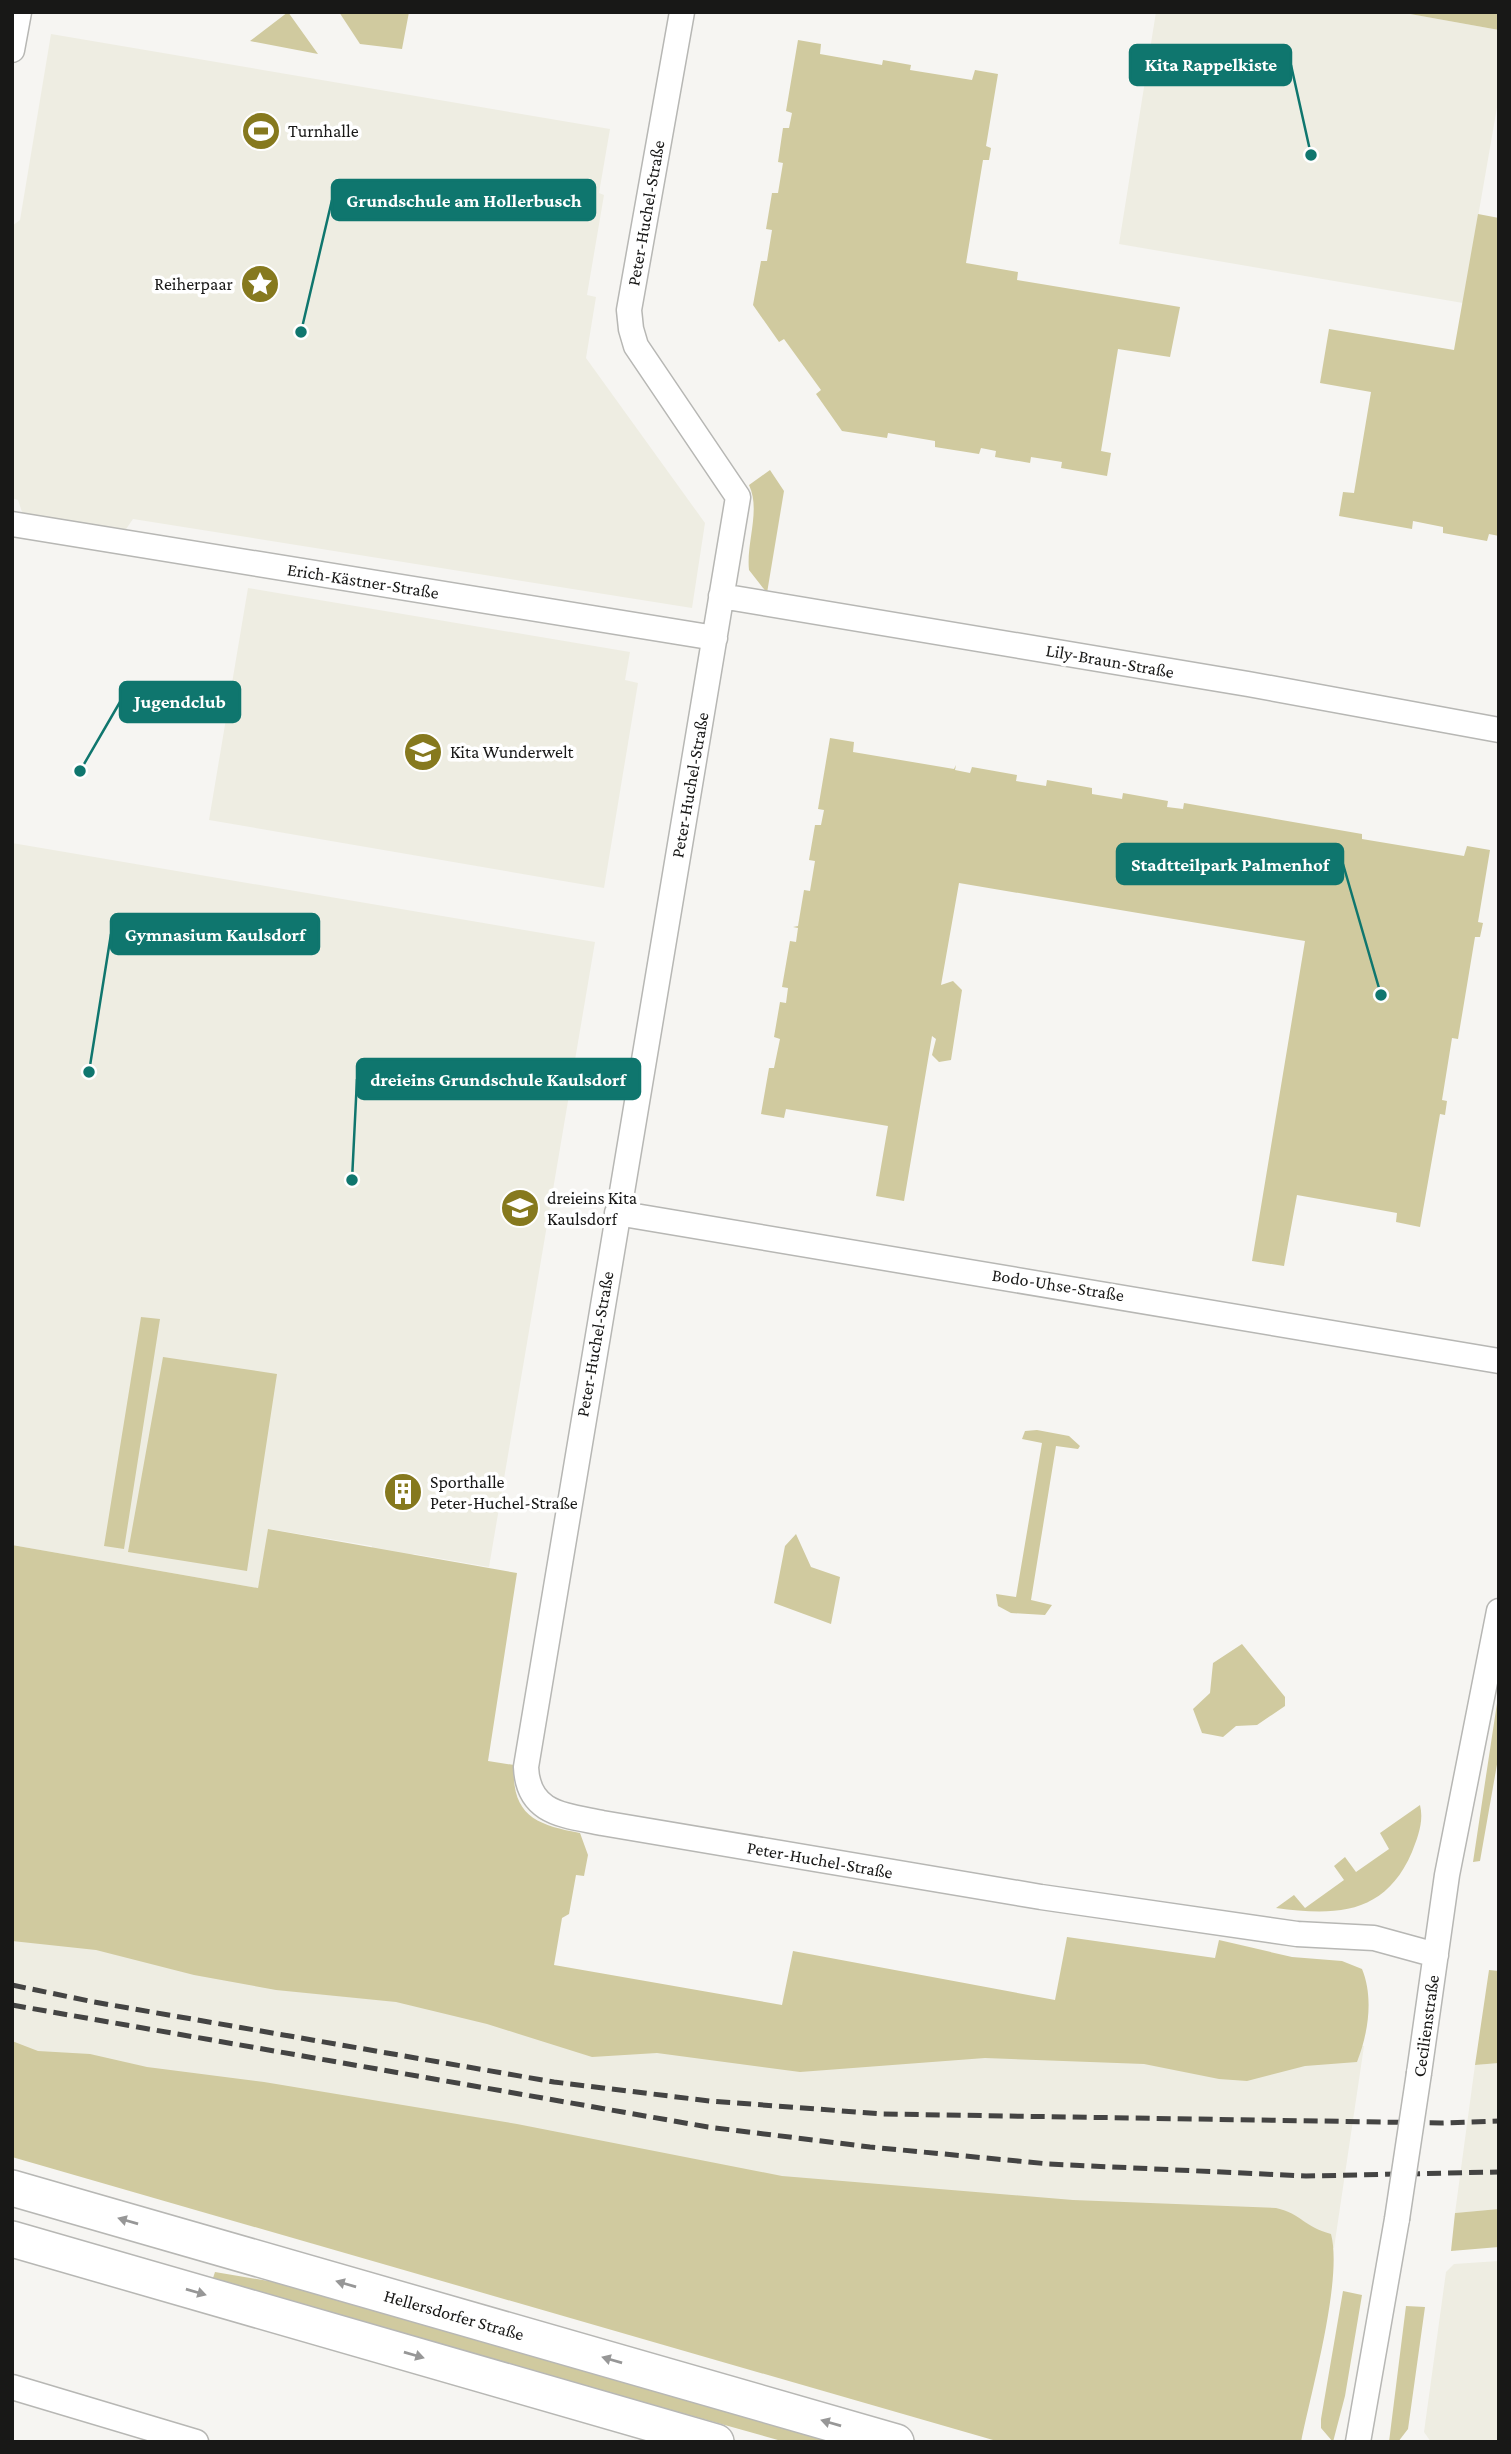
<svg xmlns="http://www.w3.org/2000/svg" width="1511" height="2454" font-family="'Crimson Pro',serif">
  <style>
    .built { fill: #eeede2 }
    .green { fill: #d0ca9f }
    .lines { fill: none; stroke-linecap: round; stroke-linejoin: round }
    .minor-casing { stroke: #b7b7b4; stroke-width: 27 }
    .secondary-casing { stroke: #b7b7b4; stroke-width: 38 }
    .minor { stroke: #fff; stroke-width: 24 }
    .secondary { stroke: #fff; stroke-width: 35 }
    .rail { stroke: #444443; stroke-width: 5; stroke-dasharray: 14 7; stroke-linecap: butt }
    .minor-bridge-casing { stroke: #b7b7b4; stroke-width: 27; stroke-linecap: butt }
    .minor-bridge { stroke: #fff; stroke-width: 24 }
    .oneway { fill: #979797 }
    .labels { text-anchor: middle; stroke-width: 7; stroke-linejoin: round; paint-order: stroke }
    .poi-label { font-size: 18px; fill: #181817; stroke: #fff; text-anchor: start }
    .street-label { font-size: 18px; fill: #181817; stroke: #fff }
    .leader { fill: none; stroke: #0f766e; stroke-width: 2.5 }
    .callout-dot { fill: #0f766e; stroke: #fff; stroke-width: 2.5 }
    .callout { fill: #0f766e; stroke: #0f766e; stroke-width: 2.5 }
    .callout-label { font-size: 19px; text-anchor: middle; font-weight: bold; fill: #fff }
  </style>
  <rect width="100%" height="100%" fill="#f6f5f2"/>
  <path class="built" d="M1156,12h243l100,18v66l-36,207 -344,-59z
    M51,34l559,95 -11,64 5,2 -17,100 9,2 -10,61 119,165 -13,85 -559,-89 -9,13 -101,-17 -5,-15 -6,-2v-272l8,-6z
    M248,588l382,64 -5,28 13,3 -34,205 -395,-68z
    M12,843l583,99 -106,625 -75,-13 -46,14 4,-22 -103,-17 -11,59 -246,-43z
    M12,1895l531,102 821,49 -30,202 -1322,-162z
    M1499,2063v146l-44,4 20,-148z
    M1499,2261v181h-68l-7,-10 22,-160 8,-8z"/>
  <path class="green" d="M288,12l30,42 -68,-13z
    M339,12h70l-7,37 -42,-5z
    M1399,12h100v18z
    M798,40l23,4 -1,10 62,11 1,-5 28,5 -1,5 62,10 3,-10 23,4 -12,72 5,2 -2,12h-6l-17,103 52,9 -1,8 163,27 -10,50 -52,-8 -17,102 10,2 -4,23 -46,-8 1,-6 -31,-5 -1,6 -35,-6 1,-6 -15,-3 -2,6 -44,-7v-6l-47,-8 -1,5 -45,-7 -26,-37 5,-4 -37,-51 -5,3 -26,-37 8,-44h6l5,-31 -6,-1 6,-36h6l5,-30 -5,-1 5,-34h6l3,-15 -6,-2z
    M1478,214l21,4v318l-10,-2 -2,7 -44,-8v-6l-30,-6 -1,8 -73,-13 4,-24 11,1 17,-101 -51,-9 9,-54 125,21z
    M770,470l14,21 -17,102 -18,-23c-3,-27 12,-60 0,-85z
    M830,738l24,4 -1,10 101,17 2,-4 -1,5 15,3 2,-6 45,8 -1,6 30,5 1,-6 45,8v6l30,5 1,-6 45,8 -1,6 16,2 1,-6 178,31v5l102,17 3,-10 23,4 -12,72 5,1 -3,14h-5l-17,102 -6,-1 -10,62 5,1 -2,14 -5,-1 -20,113 -24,-5 1,-9 -100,-18 -13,71 -32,-5 53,-320 -346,-58 -18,102 12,-4 9,9 -11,70 -12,2 -7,-7 4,-16 -4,-3 -28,165 -28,-5 12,-70 -102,-17 -2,9 -23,-4 8,-46h5l6,-29 -6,-2 6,-35 6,1 2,-15 -6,-1 8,-46 6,1 2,-14 -5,-1 5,-1 6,-36 6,1 5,-30 -6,-1 6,-35h6l3,-15 -6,-1z
    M141,1317l19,2 -36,230 -20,-3z
    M163,1357l114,17 -30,197 -119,-19z
    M1037,1430l32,6 11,10 -2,3 -22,-3 -25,154 21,5 -7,10 -34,-2 -13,-7 -2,-12 20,3 26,-154 -20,-4 3,-8z
    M268,1529l249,44 -29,188 26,4c-3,51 23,60 66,68l8,22 -4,21 -8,-1 -7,39 -7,4 -8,47 228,40 11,-54 262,49 12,-63 148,21 4,-18 73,17 50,4 20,8c12,29 6,65 -5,93l-52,4 -58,15 -28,-2 -75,-15 -159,-6 -185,14 -143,-19 -65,4 -105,-33 -91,-22 -120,-12 -82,-15 -98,-25 -84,-9v-396l246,43z
    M796,1534l15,33 29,10 -9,47 -57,-21 11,-57z
    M1242,1644l43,53v9l-28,19 -21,1 -13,11 -21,-4 -9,-24 17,-16 3,-30z
    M1499,1690v63l-19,108 -7,1z
    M1420,1805c4,16 -2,32 -8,47 -27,63 -76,64 -136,56l18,-13 11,13 39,-28 -10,-14 11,-9 11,15 33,-23 -9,-16z
    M1489,1970l10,1v92l-24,2z
    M12,2041l26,10 52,3 57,13 117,15 253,42 265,52 291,24 203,8c26,6 28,19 55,26 12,45 -20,158 -30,208h-301l-988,-285z
    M1499,2209v38l-48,4 4,-38z
    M215,2272l77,13 546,157h-53l-573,-161z
    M1343,2291l19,4 -17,101 -12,46 -12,-14v-9z
    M1406,2306l19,1 -17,122 -10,13h-9z"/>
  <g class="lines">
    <defs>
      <path id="minor" d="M682,12l-53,298 2,19 5,17 102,151 -212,1270c2,47 38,48 76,56l439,74 256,37 77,4 62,17
        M12,50l7,-38
        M12,524l703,114
        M721,596l527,88 251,46
        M617,1213l882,148
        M1419,2073l28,-198 52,-264
        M12,2387l184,55
        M1358,2442l39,-223"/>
      <path id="secondary" d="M12,2188l884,254
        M12,2239l704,203"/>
    </defs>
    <use href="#minor" class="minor-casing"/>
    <use href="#secondary" class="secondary-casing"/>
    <use href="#minor" class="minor"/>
    <use href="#secondary" class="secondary"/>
    <path class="rail" d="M12,1985l82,17 460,80 156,19 173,13 558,9 58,-2
      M12,2005l696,122 162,20 179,17 257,12 193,-4"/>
    <defs>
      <path id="minor-bridge" d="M1397,2219l22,-146"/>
    </defs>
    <use href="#minor-bridge" class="minor-bridge-casing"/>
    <use href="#minor-bridge" class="minor-bridge"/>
  </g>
  <defs><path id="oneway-solid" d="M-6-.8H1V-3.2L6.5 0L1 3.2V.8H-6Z" transform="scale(1.75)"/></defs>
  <g class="oneway">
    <use href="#oneway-solid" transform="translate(128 2221) rotate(-164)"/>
    <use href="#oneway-solid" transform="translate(346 2284) rotate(-164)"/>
    <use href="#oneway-solid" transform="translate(196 2292) rotate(16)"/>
    <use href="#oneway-solid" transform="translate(414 2355) rotate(16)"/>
    <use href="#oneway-solid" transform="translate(612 2360) rotate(-164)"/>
    <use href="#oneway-solid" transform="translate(831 2423) rotate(-164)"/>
  </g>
  <defs>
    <symbol id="stadium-disc" viewBox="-11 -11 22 22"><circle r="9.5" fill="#86791e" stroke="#fff"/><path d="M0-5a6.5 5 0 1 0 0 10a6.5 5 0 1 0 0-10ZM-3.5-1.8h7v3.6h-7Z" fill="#fff"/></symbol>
    <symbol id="sight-disc" viewBox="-11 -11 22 22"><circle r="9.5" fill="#86791e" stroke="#fff"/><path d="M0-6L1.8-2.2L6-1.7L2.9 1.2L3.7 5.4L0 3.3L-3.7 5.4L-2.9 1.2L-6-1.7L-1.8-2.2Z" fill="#fff"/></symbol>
    <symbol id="school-disc" viewBox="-11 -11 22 22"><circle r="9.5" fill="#86791e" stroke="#fff"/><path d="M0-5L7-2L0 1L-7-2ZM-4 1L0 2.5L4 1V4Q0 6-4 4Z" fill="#fff"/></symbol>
    <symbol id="building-disc" viewBox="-11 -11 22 22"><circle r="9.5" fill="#86791e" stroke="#fff"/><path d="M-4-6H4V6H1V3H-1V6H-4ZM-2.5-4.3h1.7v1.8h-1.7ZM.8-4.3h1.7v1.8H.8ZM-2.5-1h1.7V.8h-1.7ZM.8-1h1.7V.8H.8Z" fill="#fff"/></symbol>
  </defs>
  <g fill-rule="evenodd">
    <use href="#stadium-disc" x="239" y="109" width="44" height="44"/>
    <use href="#sight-disc" x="238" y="262" width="44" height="44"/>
    <use href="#school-disc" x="401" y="730" width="44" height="44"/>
    <use href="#school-disc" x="498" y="1186" width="44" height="44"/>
    <use href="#building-disc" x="381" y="1470" width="44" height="44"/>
  </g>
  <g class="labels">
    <g class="poi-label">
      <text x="288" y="137">Turnhalle</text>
      <text x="233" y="290" text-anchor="end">Reiherpaar</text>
      <text x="450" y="758">Kita Wunderwelt</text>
      <text x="547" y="1204">dreieins Kita<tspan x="547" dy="21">Kaulsdorf</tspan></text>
      <text x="430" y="1488">Sporthalle<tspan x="430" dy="21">Peter-Huchel-Straße</tspan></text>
    </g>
    <g class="street-label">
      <text transform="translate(646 213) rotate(-80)" y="6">Peter-Huchel-Straße</text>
      <text transform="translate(363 581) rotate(9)" y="6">Erich-Kästner-Straße</text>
      <text transform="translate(1110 661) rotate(10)" y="6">Lily-Braun-Straße</text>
      <text transform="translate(690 785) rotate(-80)" y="6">Peter-Huchel-Straße</text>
      <text transform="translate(1058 1285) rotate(9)" y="6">Bodo-Uhse-Straße</text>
      <text transform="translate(595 1344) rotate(-80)" y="6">Peter-Huchel-Straße</text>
      <text transform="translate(820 1860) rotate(10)" y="6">Peter-Huchel-Straße</text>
      <text transform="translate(1426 2026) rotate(-82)" y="6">Cecilienstraße</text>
      <text transform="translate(454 2315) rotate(16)" y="6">Hellersdorfer Straße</text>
    </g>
  </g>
  <path class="leader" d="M1311 155L1291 65M301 332L332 200M80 771L120 702M1381 995L1343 864M89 1072L111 934M352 1180L357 1079"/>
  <g class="callout-dot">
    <circle cx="1311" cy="155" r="7"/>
    <circle cx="301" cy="332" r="7"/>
    <circle cx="80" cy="771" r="7"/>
    <circle cx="1381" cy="995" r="7"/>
    <circle cx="89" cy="1072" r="7"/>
    <circle cx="352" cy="1180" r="7"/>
  </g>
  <g class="callout">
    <rect x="1130" y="45" width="161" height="40" rx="7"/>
    <rect x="332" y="180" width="263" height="40" rx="7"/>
    <rect x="120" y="682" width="120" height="40" rx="7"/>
    <rect x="1117" y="844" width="226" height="40" rx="7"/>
    <rect x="111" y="914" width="208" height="40" rx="7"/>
    <rect x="357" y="1059" width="283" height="40" rx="7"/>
  </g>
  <g class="callout-label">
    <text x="1211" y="71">Kita Rappelkiste</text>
    <text x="464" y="207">Grundschule am Hollerbusch</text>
    <text x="180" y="708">Jugendclub</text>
    <text x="1230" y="871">Stadtteilpark Palmenhof</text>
    <text x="215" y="941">Gymnasium Kaulsdorf</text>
    <text x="498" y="1086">dreieins Grundschule Kaulsdorf</text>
  </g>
  <rect width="1511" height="2454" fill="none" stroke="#181817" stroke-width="28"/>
</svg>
